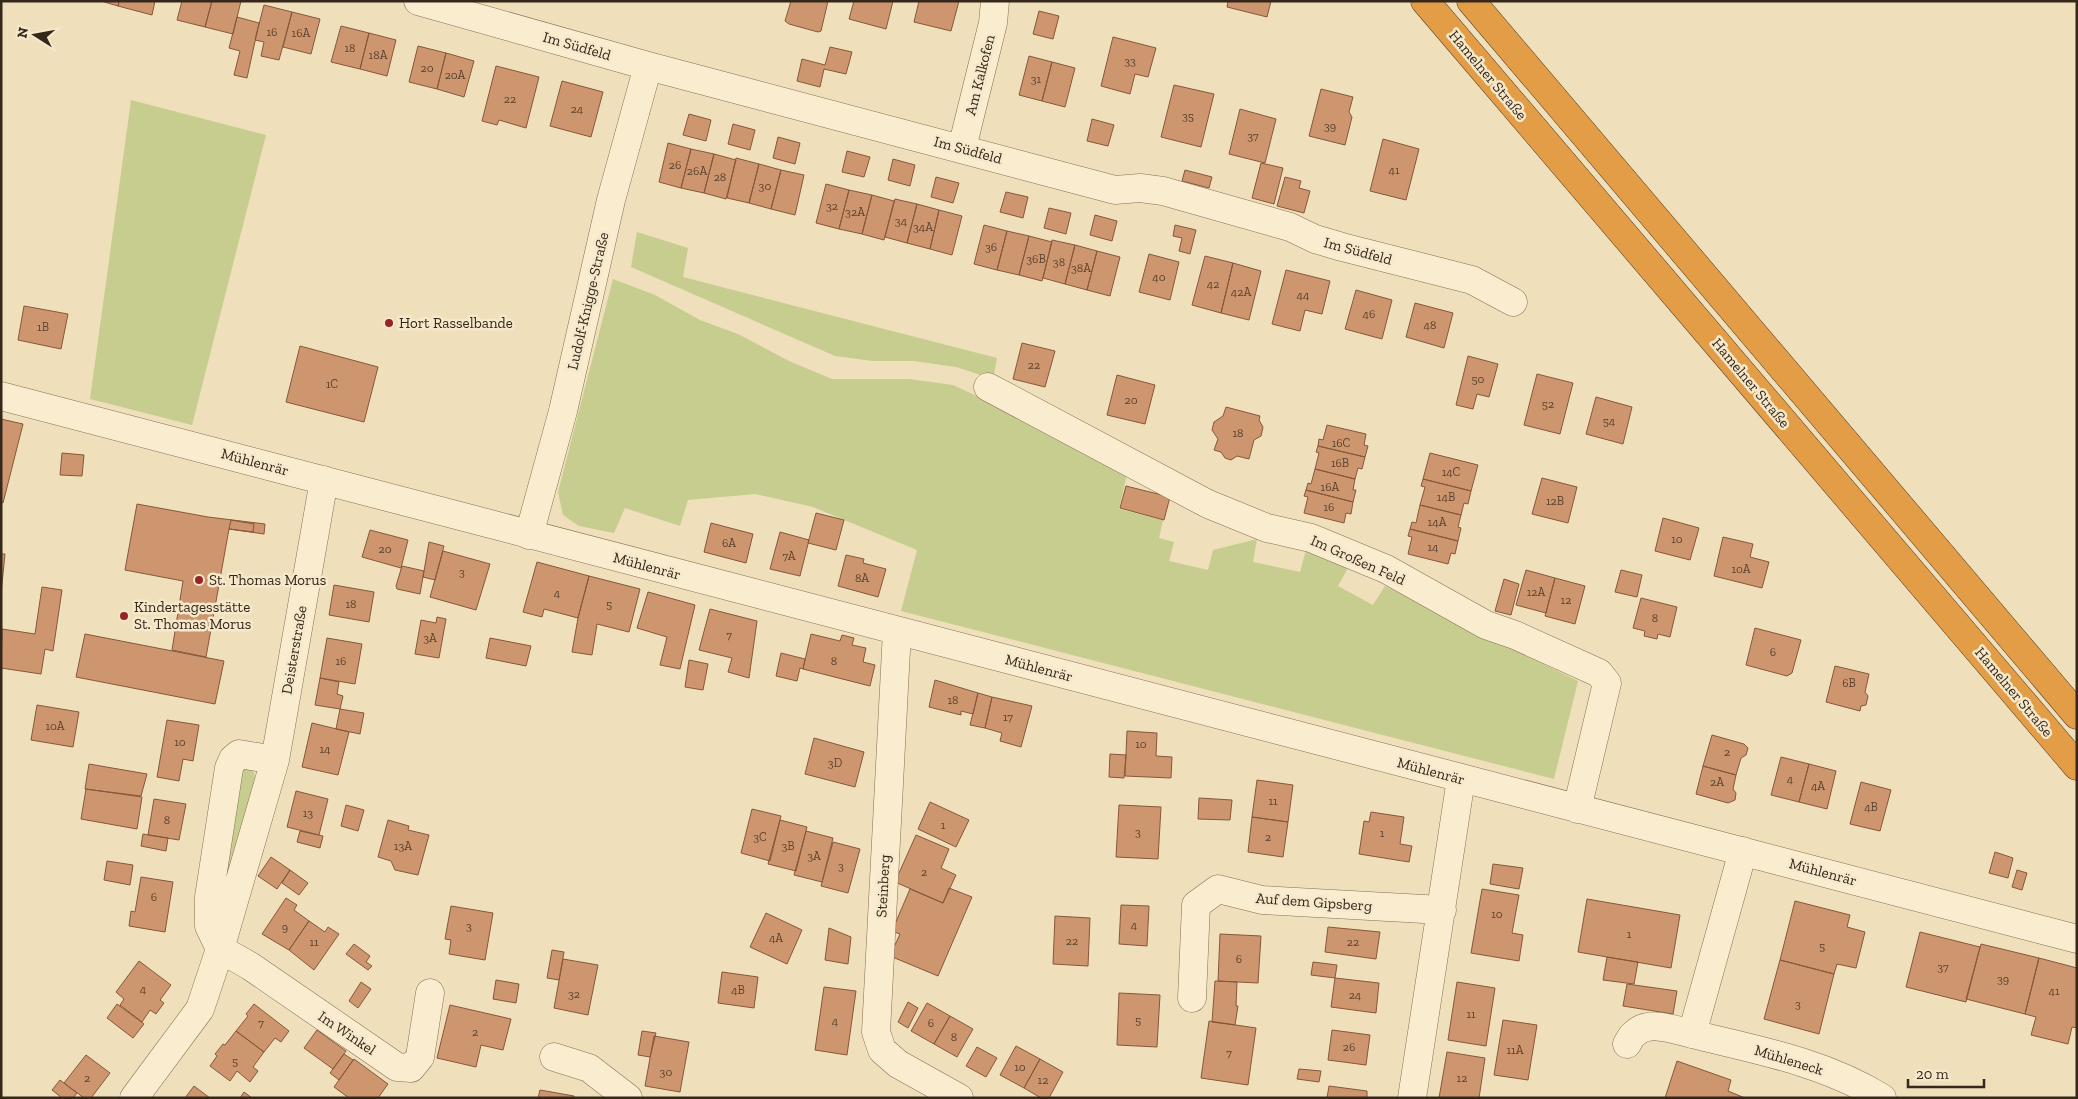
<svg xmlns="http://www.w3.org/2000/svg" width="2078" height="1099" font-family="'Zilla Slab',serif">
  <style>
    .green { fill: #c6cd8f }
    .building { fill: #ce966f; stroke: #86573a }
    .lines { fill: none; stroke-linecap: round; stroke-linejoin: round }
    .minor-casing { stroke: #866f55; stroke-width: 29 }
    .highway-casing { stroke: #533d2a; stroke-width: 29 }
    .minor { stroke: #faecce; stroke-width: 28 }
    .highway { stroke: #e39d46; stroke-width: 28 }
    .poi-dot { fill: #972325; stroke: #f6e9cb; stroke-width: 2 }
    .labels { text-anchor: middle; stroke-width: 5; stroke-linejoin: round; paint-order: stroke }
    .number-label { font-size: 12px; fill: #5b432f }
    .street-label { font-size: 15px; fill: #35271a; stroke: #f6e9cb }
    .poi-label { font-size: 15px; fill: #35271a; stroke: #f6e9cb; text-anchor: start }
  </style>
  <rect width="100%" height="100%" fill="#efdfbb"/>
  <path class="green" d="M131,100l135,35 -74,290 -102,-26z
    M637,232l51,16 -5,29 314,81 -4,21 -37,-12 -42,-6h-41l-38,-5 -204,-89z
    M613,279l42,16 45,25 38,14 51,27 43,18h77l44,6 45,21 129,68 -8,35 44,11 -4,18 15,4 -5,19 39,9 5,-20 44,-11 -4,23 47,10 6,-22 43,16 -11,20 35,19 12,-19 193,95 -24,98 -653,-168 16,-61 -104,-43 -58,-13 -67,6 -8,26 -55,-18 -11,25 -35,-7 -16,-11 -5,-23z
    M242,768h7l5,4 1,7 -30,107 -3,2z"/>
  <path class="building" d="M101,1h18l-1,5z
    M119,1h36l-3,14 -34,-9z
    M182,1h30l-7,26 -28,-7z
    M212,1h29l-8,33 -28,-7z
    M791,1h37l-7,30 -3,1 -29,-8 -4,-3z
    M854,1h39l-7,28 -37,-10z
    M919,1h40l-8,30 -37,-9z
    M1228,1h43l-4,16 -40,-10z
    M264,5l28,7 -13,48 -18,-4 3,-14 -9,-2z
    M1039,11l20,5 -6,23 -20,-5z
    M292,12l28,7 -9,35 -28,-7z
    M237,17l22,6 -12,55 -13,-3 6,-24 -11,-3z
    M341,26l28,7 -9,36 -29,-7z
    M369,33l27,7 -9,36 -27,-7z
    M1113,37l43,11 -8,29 -13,-3 -5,20 -29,-8z
    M418,46l28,7 -9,36 -28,-7z
    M830,47l22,5 -6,22 -22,-5 -4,18 -23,-6 5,-22 23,6z
    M446,53l28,8 -10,36 -27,-8z
    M1029,56l23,6 -10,39 -23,-6z
    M1052,62l23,6 -10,39 -23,-6z
    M496,66l43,11 -13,51 -27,-8 -2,5 -15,-4z
    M562,81l41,11 -12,45 -41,-11z
    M1174,85l40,9 -13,53 -40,-10z
    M1321,89l32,8 -4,15 3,5 -7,28 -36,-9z
    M1240,109l36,10 -11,44 -36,-9z
    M689,114l22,6 -5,21 -23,-6z
    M1092,119l22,6 -6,21 -21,-5z
    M733,124l22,6 -5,20 -22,-6z
    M778,137l22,6 -5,21 -22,-6z
    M1383,139l36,10 -13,51 -36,-9z
    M668,143l23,6 -10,39 -22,-6z
    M691,149l23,5 -10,39 -23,-5z
    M847,151l23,6 -6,20 -22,-5z
    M714,154l22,6 -10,39 -22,-6z
    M736,158l23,6 -10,39 -22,-5z
    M893,159l22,6 -5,21 -22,-6z
    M1261,163l22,5 -9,36 -22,-6z
    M759,164l22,6 -10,39 -22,-6z
    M781,170l23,5 -9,40 -24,-6z
    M1185,170l27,7 -3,11 -27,-7z
    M936,177l23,6 -6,20 -22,-6z
    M1285,177l16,4 -2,7 11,3 -6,22 -27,-7z
    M826,184l23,6 -10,39 -23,-6z
    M849,190l23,5 -10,39 -23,-5z
    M1006,192l22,5 -5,21 -23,-6z
    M872,195l22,6 -10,39 -22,-6z
    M895,199l22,5 -10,39 -22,-6z
    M917,204l22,6 -9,39 -23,-6z
    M1049,208l22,5 -5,21 -22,-6z
    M939,210l23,6 -10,39 -22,-6z
    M1095,215l22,6 -5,20 -22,-6z
    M984,225l23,6 -10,39 -23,-6z
    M1175,225l21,5 -6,24 -11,-3 3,-13 -9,-2z
    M1007,231l22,5 -10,39 -22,-5z
    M1029,236l23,6 -10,39 -23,-6z
    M1052,240l23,5 -10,39 -22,-6z
    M1075,245l22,6 -10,39 -22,-6z
    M1097,251l23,6 -10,39 -23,-6z
    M1149,254l30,8 -9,38 -31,-8z
    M1205,256l28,7 -12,50 -29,-8z
    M1233,263l28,8 -12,49 -28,-7z
    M1286,270l44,11 -8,33 -17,-4 -5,21 -28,-7z
    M1356,290l36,10 -10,39 -37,-10z
    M1415,303l38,10 -9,35 -38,-11z
    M24,306l44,8 -7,35 -43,-9z
    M1022,343l33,8 -10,36 -32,-8z
    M300,346l78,21 -14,55 -78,-20z
    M1468,356l30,8 -9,33 -12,-3 -4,15 -17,-4z
    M1537,374l36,9 -13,51 -36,-9z
    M1117,375l38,10 -10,39 -38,-9z
    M1596,397l36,10 -9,37 -37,-10z
    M1226,407l34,9 -1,4 4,7 -2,9 -7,4 -5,19 -12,-3 -6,4 -6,-2 -4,-6 -7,-2 4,-11 -6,-9 2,-8 9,-6z
    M1,419l22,5 -20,79 -2,-1z
    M1327,425l39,9 -2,11 4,1 -3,11 -47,-11 1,-7 4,1z
    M1318,446l47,11 -3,12 -4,-1 -3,11 -40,-10 4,-16 -3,-1z
    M62,453l22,2 -2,21 -22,-1z
    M1430,453l48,12 -7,26 -48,-12z
    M1315,469l40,10 -2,11h3l-3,12 -47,-12 2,-7 3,1z
    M1542,478l35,9 -9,36 -36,-9z
    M1423,479l48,12 -3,13 -4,-1 -3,12 -41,-10 5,-18 -4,-1z
    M1126,486l44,11 -6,23 -44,-12z
    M1306,490l47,12 -2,12 -5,-1 -2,10 -40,-10 4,-16 -4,-1z
    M137,504l71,13 57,7 -1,10 -35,-5 -23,128 -34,-7 11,-69 -58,-11z
    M1420,505l41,10 -3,12 3,1 -3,13 -48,-12 2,-7 4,1z
    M816,513l28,7 -8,30 -28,-7z
    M1663,518l36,10 -9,32 -35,-9z
    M231,520l23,4 -1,8 -24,-3z
    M711,523l42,11 -7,29 -42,-11z
    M1410,529l48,12 -3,13 -4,-1 -3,11 -40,-10 4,-17 -4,-1z
    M370,530l38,10 -7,28 -39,-11z
    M780,532l29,8 -9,36 -30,-7z
    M1723,537l30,7 -3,13 19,5 -7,26 -48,-12z
    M429,542l15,4 -9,34 -12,-3z
    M443,551l47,13 -14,46 -46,-13z
    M1,554h4l-4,40z
    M846,555l18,4 -1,4 23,6 -8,28 -40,-11z
    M537,562l52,14 -11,42 -34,-9 -2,8 -19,-5z
    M402,566l22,5 -4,23 -23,-5 -1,-3z
    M1526,570l29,8 -9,35 -30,-8z
    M1621,570l21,5 -5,22 -22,-5z
    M589,576l51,13 -11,43 -32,-8 -5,31 -20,-3 6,-34z
    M1555,578l30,8 -10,38 -30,-8z
    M1504,579l15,5 -8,31 -16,-4z
    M334,585l40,7 -5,30 -40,-7z
    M42,587l20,3 -9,61 -8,-2 -4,25 -40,-6 1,-39 33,5z
    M648,592l47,13 -15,64 -20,-4 7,-28 -30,-9z
    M1641,598l36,9 -7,30 -12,-3 -1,5 -13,-3 1,-5 -12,-3z
    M710,609l47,12 -8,57 -21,-6 4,-14 -33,-8z
    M437,617l9,2 -7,39 -24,-4 6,-34 15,3z
    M1755,628l46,12 -9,33 -5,3 -41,-11z
    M85,634l139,27 -9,43 -139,-27z
    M811,634l29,7 2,-6 12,3 -2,7 14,3 -3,14 12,3 -5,21 -67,-17z
    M327,638l35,6 -7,40 -35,-6z
    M490,638l41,8 -5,20 -40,-8z
    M781,653l24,6 -2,10 -3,-1 -3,13 -21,-5z
    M689,660l19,4 -5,26 -18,-3z
    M1835,666l34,8 -4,18 3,4 -2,9 -5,1 -1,5 -34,-9z
    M320,678l19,4 -2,12 6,2 -3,13 -25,-4z
    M935,680l43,13 -5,21 -12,-3v4l-32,-8z
    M978,693l14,4 -7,31 -15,-3z
    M992,697l40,9 -11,41 -21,-6 2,-8 -17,-5z
    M37,705l42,7 -6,35 -42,-7z
    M340,709l24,4 -4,21 -24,-5z
    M167,720l32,5 -6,36 -10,-2 -4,22 -22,-4z
    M312,723l37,9 -11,43 -36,-8z
    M1127,731l30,2 -1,23 16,1 -1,21 -46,-2z
    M1712,735l32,9 4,4 -2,7 -5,3 -5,17 -33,-9z
    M814,738l50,14 -9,35 -50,-13z
    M1110,754l16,1 -2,23 -15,-1z
    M1781,757l28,7 -10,38 -28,-7z
    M89,764l58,10 -6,22 -56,-7z
    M1809,764l27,7 -9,38 -28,-7z
    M1703,766l33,9 -3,14 3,4 -1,7 -7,3 -32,-9z
    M1257,780l36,5 -5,37 -36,-5z
    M1861,782l30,8 -11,41 -30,-7z
    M86,789l56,8 -5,32 -56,-10z
    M296,791l32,8 -9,36 -32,-8z
    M1199,798l33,2 -2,20 -32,-1z
    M154,799l32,5 -7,36 -31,-5z
    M930,802l39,18 -13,27 -38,-18z
    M346,805l18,5 -6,21 -17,-5z
    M1119,805l42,2 -3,52 -42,-2z
    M752,809l29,7 -11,45 -29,-8z
    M1371,812l33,5 -4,27 12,2 -3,16 -50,-8 5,-33 5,1z
    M1252,817l36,5 -5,35 -35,-5z
    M388,820l21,6 -1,4 21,5 -11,40 -23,-5 -4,-9 -13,-4z
    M780,820l27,7 -11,44 -28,-7z
    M300,831l23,5 -3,12 -23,-6z
    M806,831l27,7 -11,44 -28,-7z
    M143,834l25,4 -2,13 -25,-5z
    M916,835l33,14 -8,19 15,7 -13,28 -48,-21z
    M833,842l27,7 -12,44 -27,-7z
    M1995,852l18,6 -5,20 -19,-5z
    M271,857l19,13 -13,19 -19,-13z
    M107,861l26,4 -3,20 -26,-5z
    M1493,864l30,4 -4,21 -29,-5z
    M290,870l18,13 -9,12 -17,-12z
    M2017,870l10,3 -5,17 -10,-3z
    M141,877l32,5 -8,50 -36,-6 2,-15 4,1z
    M949,888l23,9 -34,79 -48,-20 10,-22 -8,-3 18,-42 33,14z
    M1482,889l37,6 -7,38 11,2 -4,26 -48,-8z
    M286,898l11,7 -3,5 15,11 -20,29 -27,-16z
    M1587,899l93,16 -9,53 -93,-16z
    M1795,901l55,14 -3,12 18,5 -9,36 -19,-4 -3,10 -54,-14z
    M1121,905l28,1 -2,40 -28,-2z
    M451,906l42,7 -8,47 -36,-6 2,-14 -6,-1z
    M766,913l36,17 -15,34 -37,-17z
    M1055,916l35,2 -2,48 -35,-2z
    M309,921l16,11 3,-5 11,7 -25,36 -25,-20z
    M1328,927l52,5 -4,27 -51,-7z
    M829,928l22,9 -3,27 -23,-4z
    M1920,932l60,15 -14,55 -60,-15z
    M1220,934l41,2 -3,47 -40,-2z
    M354,944l16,12 -4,6 6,4 -4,4 -22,-16z
    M1981,944l58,14 -14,56 -59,-15z
    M552,950l12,2 -5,28 -12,-2z
    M1607,957l31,5 -4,22 -31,-4z
    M2039,958l38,10v60l-5,-1 -4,17 -37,-9 5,-18 -11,-3z
    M563,959l35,6 -10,50 -34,-7z
    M1780,960l54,14 -15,60 -55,-15z
    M139,961l32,24 -11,15 4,3 -8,11 -6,-4 -8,12 -22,-17 4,-6 -8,-7z
    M1313,962l24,3 -2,13 -24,-3z
    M722,972l36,5 -4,31 -36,-5z
    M1335,978l44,5 -3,30 -45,-6z
    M496,980l23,4 -3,19 -23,-4z
    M1215,981l22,1 -1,24h2l-3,19 -23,-3z
    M361,982l10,7 -13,19 -9,-7z
    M1457,982l38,6 -9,58 -38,-6z
    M1627,984l50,7 -4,23 -50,-8z
    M824,987l32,4 -9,64 -32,-5z
    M1119,993l41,2 -3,52 -40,-2z
    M908,1002l10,6 -10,20 -10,-6z
    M927,1003l23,13 -16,28 -23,-13z
    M117,1004l27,20 -11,14 -26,-20z
    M254,1004l35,27 -8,11 -6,-4 -11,14 -28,-21 12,-15 -2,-2z
    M450,1005l61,14 -8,31 -22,-5 -5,22 -39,-9z
    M950,1016l23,13 -16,28 -23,-13z
    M1503,1020l34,5 -9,55 -34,-5z
    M1209,1021l47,7 -8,57 -47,-7z
    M317,1030l29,21 -13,18 -29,-21z
    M1332,1030l38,5 -4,30 -38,-5z
    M236,1031l28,21 -11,15 5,4 -8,11 -13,-11 -7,10 -20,-15 7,-10 -2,-2 8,-10 2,1z
    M642,1031l14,2 -6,24 -12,-2z
    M654,1036l35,6 -9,50 -35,-6z
    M1016,1046l24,13 -16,29 -24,-13z
    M977,1047l20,11 -11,19 -20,-11z
    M1447,1052l38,6 -6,40h-40z
    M344,1054l9,6 -14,20 -9,-7z
    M86,1055l24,18 -19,25h-7l-20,-15z
    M354,1059l34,25 -10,14h-29l-15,-11z
    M1040,1059l23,13 -14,26h-8l-17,-10z
    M1677,1061l54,19 -3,11 17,7h-80z
    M1299,1069l22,2 -2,11 -22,-3z
    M60,1080l17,13 -4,5h-11l-10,-8z
    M194,1086l16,12h-25z
    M1329,1086l38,5v7h-40z
    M540,1090l34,6v2h-36z
    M244,1092l8,6h-12z"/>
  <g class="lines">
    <defs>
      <path id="minor" d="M418,1l230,65 467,124 25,-2 23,3 127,36 25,12 27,8 130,33 41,22
        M962,148l31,-125 2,-22
        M988,387l220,117 59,24 44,10 75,31 100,56 29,10 84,38 8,10 -30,126
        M1,396l2076,543
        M529,535l34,-124 48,-211 37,-134
        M897,631l-21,401 6,18 16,14 61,34
        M1743,851l-51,183c65,16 132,28 190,64
        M220,949l30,17 147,101 14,1 9,-11 10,-64
        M220,949l-11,-23v-29l20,-129 4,-9 6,-5 36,6
        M1192,998l4,-93 22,-16 44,11 180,10
        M1627,1044c2,-3 4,-8 7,-10 15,-15 41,-4 58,0
        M554,1057l35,11 39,30
        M134,1098l66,-89 20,-60 55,-189 49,-280
        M1412,1098l49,-319"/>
      <path id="highway" d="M1425,1l652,765
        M1471,1l606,714"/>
    </defs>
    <use href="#minor" class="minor-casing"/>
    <use href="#highway" class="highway-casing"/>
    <use href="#minor" class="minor"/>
    <use href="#highway" class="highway"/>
  </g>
  <g class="poi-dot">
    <circle cx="389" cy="323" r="5"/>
    <circle cx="199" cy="580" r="5"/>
    <circle cx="124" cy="616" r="5"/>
  </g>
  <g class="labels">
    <g class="number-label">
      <text x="272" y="36">16</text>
      <text x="301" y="37">16A</text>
      <text x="350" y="52">18</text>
      <text x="378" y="59">18A</text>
      <text x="1130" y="65">33</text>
      <text x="427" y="72">20</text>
      <text x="455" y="79">20A</text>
      <text x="1036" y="83">31</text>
      <text x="510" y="103">22</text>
      <text x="577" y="113">24</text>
      <text x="1188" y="120">35</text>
      <text x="1330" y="130">39</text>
      <text x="1253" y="140">37</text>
      <text x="675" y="169">26</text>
      <text x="1394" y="174">41</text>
      <text x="697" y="175">26A</text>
      <text x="720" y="181">28</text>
      <text x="765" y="190">30</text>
      <text x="832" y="210">32</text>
      <text x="855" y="216">32A</text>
      <text x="901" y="225">34</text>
      <text x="923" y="231">34A</text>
      <text x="991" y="251">36</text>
      <text x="1036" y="263">36B</text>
      <text x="1059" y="266">38</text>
      <text x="1081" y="272">38A</text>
      <text x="1159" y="281">40</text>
      <text x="1213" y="288">42</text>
      <text x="1241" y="296">42A</text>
      <text x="1303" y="299">44</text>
      <text x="1369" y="318">46</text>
      <text x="1430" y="329">48</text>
      <text x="43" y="331">1B</text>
      <text x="1034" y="369">22</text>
      <text x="1478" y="383">50</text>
      <text x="332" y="388">1C</text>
      <text x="1131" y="404">20</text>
      <text x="1548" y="408">52</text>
      <text x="1609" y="425">54</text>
      <text x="1238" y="437">18</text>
      <text x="1341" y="447">16C</text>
      <text x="1340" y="467">16B</text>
      <text x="1451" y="476">14C</text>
      <text x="1330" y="491">16A</text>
      <text x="1446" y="501">14B</text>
      <text x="1555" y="505">12B</text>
      <text x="1329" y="511">16</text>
      <text x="1437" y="526">14A</text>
      <text x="1677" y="543">10</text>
      <text x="729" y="547">6A</text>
      <text x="1433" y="551">14</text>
      <text x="385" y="553">20</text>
      <text x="789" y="560">7A</text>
      <text x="1741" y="573">10A</text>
      <text x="462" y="576">3</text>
      <text x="862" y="582">8A</text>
      <text x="1536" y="596">12A</text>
      <text x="557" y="597">4</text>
      <text x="1566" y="604">12</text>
      <text x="351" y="608">18</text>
      <text x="609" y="608">5</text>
      <text x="1655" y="622">8</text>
      <text x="729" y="639">7</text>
      <text x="430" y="642">3A</text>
      <text x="1773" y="656">6</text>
      <text x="341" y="665">16</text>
      <text x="834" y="665">8</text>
      <text x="1849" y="687">6B</text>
      <text x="953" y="704">18</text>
      <text x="1008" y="721">17</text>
      <text x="55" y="730">10A</text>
      <text x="180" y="746">10</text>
      <text x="1141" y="748">10</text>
      <text x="325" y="753">14</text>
      <text x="1727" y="756">2</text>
      <text x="835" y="767">3D</text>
      <text x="1790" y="783">4</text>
      <text x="1717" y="786">2A</text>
      <text x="1818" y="790">4A</text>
      <text x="1273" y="805">11</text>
      <text x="1871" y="811">4B</text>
      <text x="308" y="817">13</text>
      <text x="167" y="824">8</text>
      <text x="943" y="829">1</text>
      <text x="1138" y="836">3</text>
      <text x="1382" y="837">1</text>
      <text x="760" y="841">3C</text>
      <text x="1268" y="841">2</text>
      <text x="403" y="850">13A</text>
      <text x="788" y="850">3B</text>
      <text x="814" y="860">3A</text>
      <text x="841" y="870">3</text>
      <text x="924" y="876">2</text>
      <text x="154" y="901">6</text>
      <text x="1497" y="918">10</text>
      <text x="1134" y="929">4</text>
      <text x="469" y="930">3</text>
      <text x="285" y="931">9</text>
      <text x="1629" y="938">1</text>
      <text x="776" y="942">4A</text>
      <text x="1072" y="945">22</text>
      <text x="314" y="946">11</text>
      <text x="1353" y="946">22</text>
      <text x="1822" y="950">5</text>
      <text x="1239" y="963">6</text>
      <text x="1943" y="971">37</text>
      <text x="2003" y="983">39</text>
      <text x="143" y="993">4</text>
      <text x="738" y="994">4B</text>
      <text x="2054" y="995">41</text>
      <text x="574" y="998">32</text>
      <text x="1355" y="999">24</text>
      <text x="1798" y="1008">3</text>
      <text x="1471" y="1018">11</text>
      <text x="1138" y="1024">5</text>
      <text x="835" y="1025">4</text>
      <text x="261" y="1027">7</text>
      <text x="931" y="1027">6</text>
      <text x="475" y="1036">2</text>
      <text x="954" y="1041">8</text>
      <text x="1349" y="1051">26</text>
      <text x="1515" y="1054">11A</text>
      <text x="1229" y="1057">7</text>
      <text x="235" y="1065">5</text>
      <text x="1020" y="1071">10</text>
      <text x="666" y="1076">30</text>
      <text x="87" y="1082">2</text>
      <text x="1462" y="1082">12</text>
      <text x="1043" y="1084">12</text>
    </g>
    <g class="street-label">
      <text transform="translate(577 46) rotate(16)" y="5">Im Südfeld</text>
      <text transform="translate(980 75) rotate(-76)" y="5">Am Kalkofen</text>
      <text transform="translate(1488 75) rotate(50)" y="5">Hamelner Straße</text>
      <text transform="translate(968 150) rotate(15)" y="5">Im Südfeld</text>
      <text transform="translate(1358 251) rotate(15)" y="5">Im Südfeld</text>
      <text transform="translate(588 301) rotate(-77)" y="5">Ludolf-Knigge-Straße</text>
      <text transform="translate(1751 383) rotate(50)" y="5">Hamelner Straße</text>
      <text transform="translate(255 462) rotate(15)" y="5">Mühlenrär</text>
      <text transform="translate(1358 560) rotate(24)" y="5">Im Großen Feld</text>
      <text transform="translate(647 566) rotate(15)" y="5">Mühlenrär</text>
      <text transform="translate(294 650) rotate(-80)" y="5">Deisterstraße</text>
      <text transform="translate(1039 668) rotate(15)" y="5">Mühlenrär</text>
      <text transform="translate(2014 692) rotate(50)" y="5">Hamelner Straße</text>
      <text transform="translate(1431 771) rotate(15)" y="5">Mühlenrär</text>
      <text transform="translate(1823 872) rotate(15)" y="5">Mühlenrär</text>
      <text transform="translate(883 886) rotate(-87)" y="5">Steinberg</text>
      <text transform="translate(1314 902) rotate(4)" y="5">Auf dem Gipsberg</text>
      <text transform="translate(347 1033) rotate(34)" y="5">Im Winkel</text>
      <text transform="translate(1789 1060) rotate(17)" y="5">Mühleneck</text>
    </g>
    <g class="poi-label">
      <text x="399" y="328">Hort Rasselbande</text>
      <text x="209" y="585">St. Thomas Morus</text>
      <text x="134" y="612">Kindertagesstätte<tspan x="134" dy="17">St. Thomas Morus</tspan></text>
    </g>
  </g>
  <rect width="2078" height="1099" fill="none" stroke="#35271a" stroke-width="5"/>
  <g transform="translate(35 35) rotate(281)" stroke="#f6e9cb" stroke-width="4" paint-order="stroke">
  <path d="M0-4L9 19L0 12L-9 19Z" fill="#35271a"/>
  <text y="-8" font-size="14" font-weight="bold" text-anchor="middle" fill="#35271a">N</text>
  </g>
  <path d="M1908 1079v8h76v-8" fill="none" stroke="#35271a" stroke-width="2.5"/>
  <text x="1916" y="1079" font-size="15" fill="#35271a" stroke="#f6e9cb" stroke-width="4" paint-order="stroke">20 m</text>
</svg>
